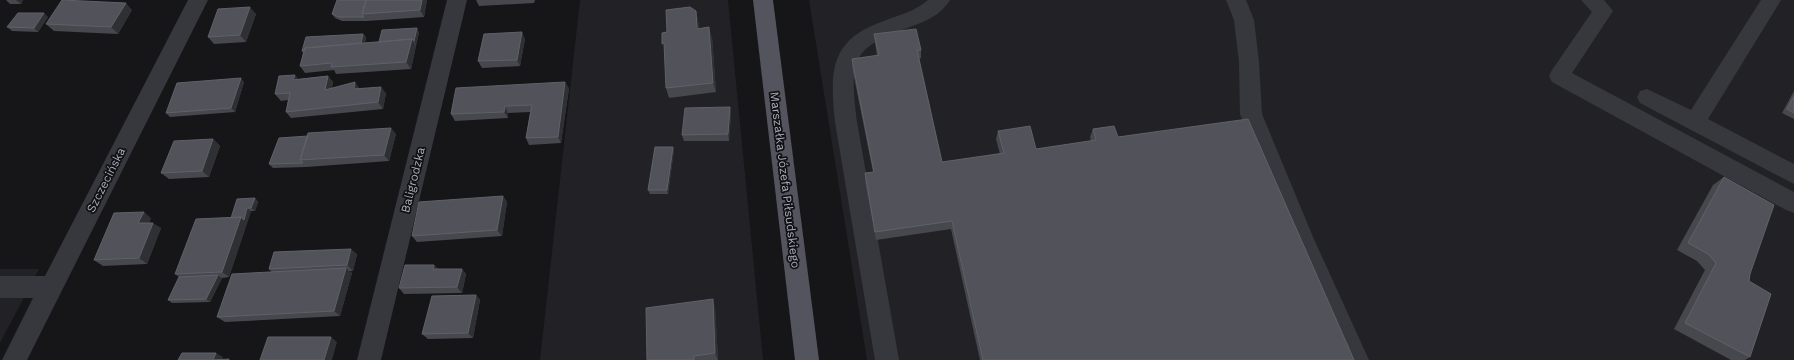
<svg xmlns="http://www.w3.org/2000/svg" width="1794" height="360" font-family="'Work Sans',sans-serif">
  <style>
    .built { fill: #222226 }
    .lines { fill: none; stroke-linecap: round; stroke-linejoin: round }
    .minor { fill: #37383e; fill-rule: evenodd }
    .major { fill: #53545d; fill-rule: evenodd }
    .wall { fill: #47484e }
    .shaded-wall { fill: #2f3034 }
    .building { fill: #52535a; stroke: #5f6169 }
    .labels { text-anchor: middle; stroke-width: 3.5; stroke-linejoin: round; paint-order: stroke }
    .street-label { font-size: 12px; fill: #a7acba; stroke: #111114 }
  </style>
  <rect width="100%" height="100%" fill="#161619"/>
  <path class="built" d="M580,0h148l35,360h-223z
    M809,0h985v360h-927z
    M0,269h39l-39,74z"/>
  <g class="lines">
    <path class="minor" d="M188,0h20l-181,360h-25l31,-62h-33v-22h45z
      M447,0h20l-86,360h-24z
      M928,0h22c-7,12 -19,19 -32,24 -64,24 -70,28 -61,98l42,238h-24l-40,-238c-5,-51 -6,-82 49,-101 15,-6 32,-10 44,-21z
      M1226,0h20l8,20 5,42 3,52 51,123 56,123h-24l-54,-123 -51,-123 -1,-52 -5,-42z
      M1581,0h23l9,11 -41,62 222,119v21l-8,-3 -234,-128 -3,-6 3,-6 40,-58z
      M1761,0h20l-73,119 86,45v20l-154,-81 -3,-6 3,-6 7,-2 44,21z"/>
    <path class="major" d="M753,0h20l46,360h-24z"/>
  </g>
  <path class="wall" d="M6,0h17l-2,4h-11z
    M337,0h90l-3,17 -57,4h-25l-7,-3 -3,-4z
    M476,0h59l-1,3 -55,3z
    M132,10l-14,24 -64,-3 -8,-7z
    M696,11l2,10 1,8 13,8 4,55 -47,6 -3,-10 1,-56z
    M256,14l-10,28 -32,2 -6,-7z
    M48,17l-10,15 -26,-1 -5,-4z
    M419,32l-8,37 -75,5 -2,-4 -29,3 -5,-7 3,-13 -1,-2 61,-17 3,3 -1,6 14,-1z
    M874,34l47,16v8l-2,1 23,103 58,-8 -4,-15 2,-8 38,18 55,-8 -1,-4 3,-8 25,8 236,223h-374l-29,-131 -75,11 -11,-59v-8l8,-1 -21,-105v-8l25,-3 -2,-13z
    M525,39l-5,27 -38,2 -4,-7z
    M328,76l5,6 -1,6 54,5 -3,16 -92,9 -5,-6 2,-12 -7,1 -6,-7 23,-15z
    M244,82l-9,30 -65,5 -4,-4z
    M569,88l-8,55 -32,2 -3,-7 4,-26 -22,1v5l-53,3 -4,-7z
    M1794,91v28l-12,-6z
    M730,107l1,7 -2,27h-45l-2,-6z
    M396,134l-7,27 -83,6 -33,1 -4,-4z
    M213,139l7,7 -11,31 -40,2 -8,-6z
    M673,147l1,3 -6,44h-18l-2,-4z
    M1724,177l26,97 -1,7 1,76 -5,3h-14l-57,-31 31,-59 -8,-9 -20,-11 36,-65z
    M503,196l4,6 -5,34 -85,6 -5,-6z
    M255,198l3,4 -3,9h-4l-22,66 -7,1 -12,24 -38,1 -4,-3 11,-23 -4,-3 56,-56z
    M151,218l-2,5 12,5 -14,36 -44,2 -9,-6z
    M357,254l-4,17h-4l3,2 -12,43 -115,6 -8,-5 55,-45 -3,-3z
    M434,265l4,4h24l4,5 -4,19 -58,1 -5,-6z
    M476,295l4,5 -7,38 -45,1 -6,-5z
    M715,307l3,53h-71z"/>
  <path class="shaded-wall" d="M16,0h7l-2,4z
    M422,0h5l-3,17 -4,-7z
    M126,3l6,7 -14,24 -7,-7z
    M250,7l6,7 -10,28 -6,-7z
    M696,11l2,10 1,18 -2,-10z
    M44,13l4,4 -10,15 -4,-4z
    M709,27l3,10 4,55 -3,-9z
    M417,28l2,4 -3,13 -2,-4z
    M522,32l3,7 -5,27 -3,-6z
    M363,34l3,3 -3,13 -3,-4z
    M412,39l4,7 -5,23 -5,-7z
    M295,75l5,6 -7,-1z
    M328,76l5,6 -3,15 -5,-7z
    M241,78l3,4 -9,30 -4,-4z
    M355,82l5,7h-6z
    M565,82l4,6 -8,55 -3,-6z
    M381,87l5,6 -3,16 -5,-7z
    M505,106l3,7v5l-4,-6z
    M730,107l1,7 -2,27 -1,-7z
    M391,128l5,6 -7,27 -5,-6z
    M213,139l7,7 -11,31 -7,-6z
    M673,147l1,3 -6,44 -1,-4z
    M503,196l4,6 -5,34 -5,-6z
    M255,198l3,4 -3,9 -4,-3z
    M247,208l4,3 -22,66 -7,-5 19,-55z
    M144,212l7,6 -5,11 -8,-6z
    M153,223l8,5 -14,36 -8,-6z
    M351,249l6,5 -4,17 -6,-6z
    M434,265l5,5 -6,-1z
    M346,268l6,5 -12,43 -6,-5z
    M462,269l4,5 -4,19 -5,-6z
    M218,275l4,3 -12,24 -4,-3z
    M476,295l4,5 -7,38 -5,-5z
    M713,299l2,8 3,53 -3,-7z
    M331,337l6,5 -5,18h-8z
    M216,353l7,4 -1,3h-9z"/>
  <path class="building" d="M62,0l64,3 -15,24 -65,-3z
    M337,0h29l-4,14 2,3h-25l-7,-3z
    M366,0h56l-2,10 -58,4z
    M250,7l-10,28 -32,2 10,-28z
    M690,7l6,4 1,18 12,-2 4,56 -47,5 -2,-45 -2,1v-11l5,-1 -1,-22z
    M18,13h26l-10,15 -27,-1z
    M417,28l-3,13 -2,-2 -33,3 3,-12z
    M916,29l5,21h-4l25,112 62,-9 -6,-22 32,-5 6,23 60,-9 -3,-11 21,-3 4,11 130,-18 106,241h-371l-31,-139 -77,11 -10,-59 9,-1 -22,-113 27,-4 -5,-21z
    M522,32l-5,28 -39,1 6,-27z
    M363,34l-2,9 -56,5 -1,3h-2l4,-14z
    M412,39l-6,23 -75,5 1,-4 -32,3 5,-18z
    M295,75l-2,5 35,-4 -3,14 30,-8 -1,7 27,-2 -3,15 -92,10 4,-19 -15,1 4,-18z
    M241,78l-10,30 -65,5 11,-30z
    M565,82l-7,55 -32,1 6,-33 -27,1 -1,6 -53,2 5,-26z
    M1794,96v17l-7,-4z
    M730,107l-2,27 -46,1 3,-27z
    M391,128l-7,27 -84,5 8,-27z
    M308,136l-8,24 3,3 -34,1 10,-26z
    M213,139l-11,32 -41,2 13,-32z
    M655,147h18l-6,43h-19z
    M1724,177l50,28 -24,69 -1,7 22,13 -21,63 -65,-34 31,-60 -8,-9 -20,-11z
    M503,196l-6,34 -85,6 7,-34z
    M255,198l-4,10h-4l-3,12 -3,-3 -10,1 6,-19z
    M144,212l-6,11h15l-14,35 -45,2 20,-47z
    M241,217l-19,55 -47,2 21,-55z
    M351,249l-4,16 -78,4 5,-17z
    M405,265h29l-1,4h29l-5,18 -58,1z
    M346,268l-12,43 -117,6 15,-43z
    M218,275l-12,24 -38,1 11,-23z
    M476,295l-8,38 -46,1 10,-38z
    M713,299l2,54 -21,3v4h-47l-1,-52z
    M268,337h63l-7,23h-64z
    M182,353h34l-3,7 16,-1v1h-51z"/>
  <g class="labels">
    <g class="street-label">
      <text transform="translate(106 180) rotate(-63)" y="4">Szczecińska</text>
      <text transform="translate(413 180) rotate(-76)" y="4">Baligrodzka</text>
      <text transform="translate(785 180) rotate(83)" y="4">Marszałka Józefa Piłsudskiego</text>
    </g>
  </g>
</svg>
